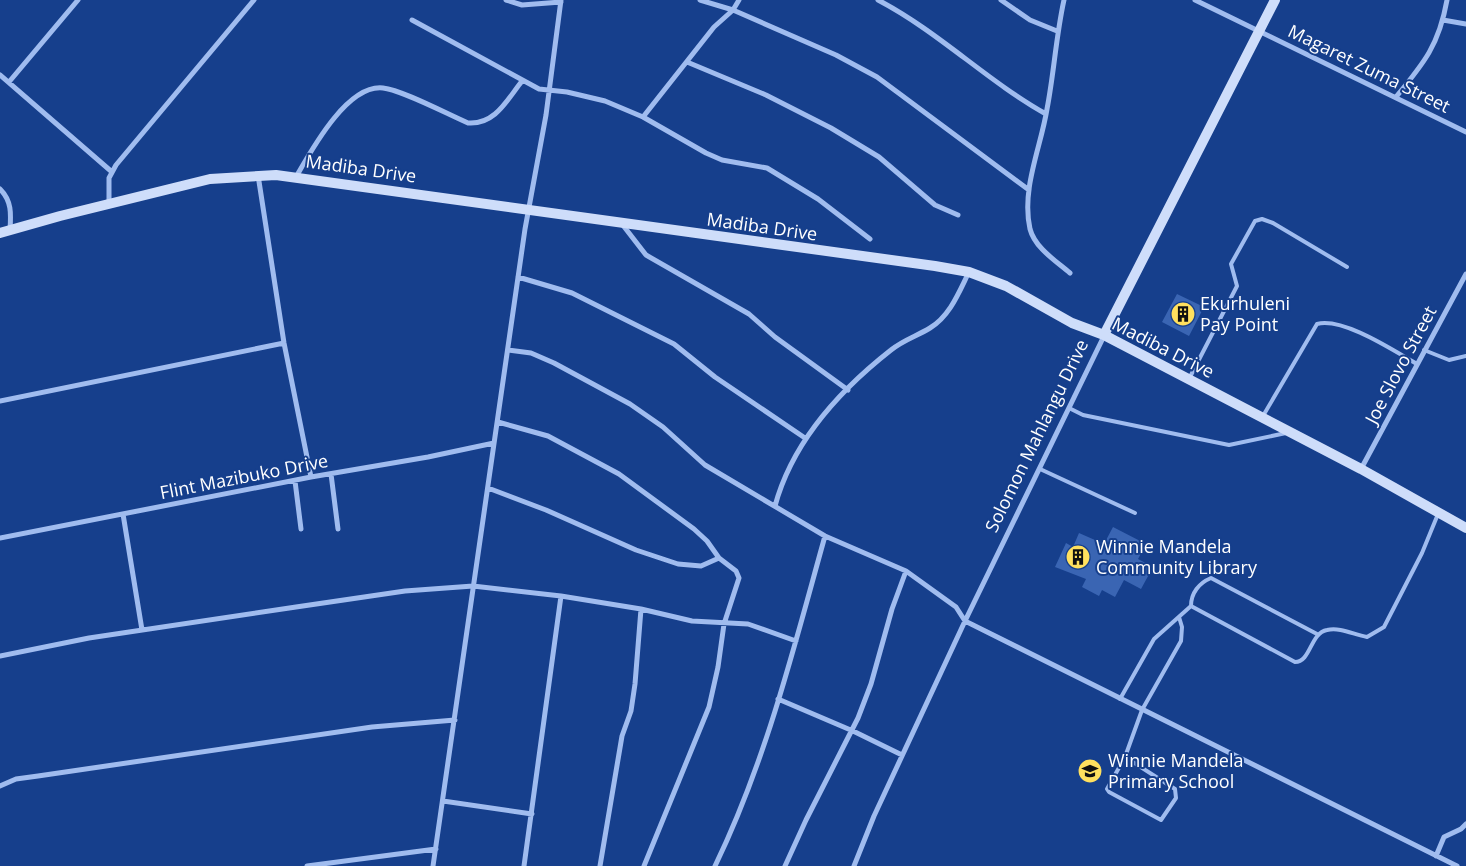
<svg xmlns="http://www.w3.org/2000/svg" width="1466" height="866" font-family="'Open Sans',sans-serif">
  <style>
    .building { fill: #3a65b3 }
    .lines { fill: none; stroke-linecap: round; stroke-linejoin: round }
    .lane { stroke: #a0bcef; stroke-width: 4 }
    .street { stroke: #a0bcef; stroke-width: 5 }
    .secondary { stroke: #ceddfa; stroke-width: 10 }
    .labels { text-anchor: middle; stroke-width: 4; stroke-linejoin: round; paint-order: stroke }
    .street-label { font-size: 18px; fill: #fff; stroke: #163f8c }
    .poi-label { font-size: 18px; fill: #fff; stroke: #163f8c; text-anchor: start }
  </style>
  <rect width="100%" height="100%" fill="#163f8c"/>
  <path class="building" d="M1177,294l27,13 -15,29 -27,-14z
    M1113,527l33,17 -8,15 15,8 -12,22 -17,-9 -9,17 -13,-7 -3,6 -17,-9 4,-8 -31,-12 11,-24 7,4 6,-14 25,11z"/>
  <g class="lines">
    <path class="lane" d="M1424,350l25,10 17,-4
      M1190,377l47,-91 -6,-22 24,-43 7,-2 11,4 74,44
      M1069,408l14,7 146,30 57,-12
      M1263,416l54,-92c26,-7 77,27 100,40
      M1040,469l95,44
      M1191,606l104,56c16,0 15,-29 32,-32 14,-3 27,5 40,7l17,-10 38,-74 16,-39
      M1120,699l34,-60 37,-33c0,-13 8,-23 20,-28l106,56
      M1125,757l50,32 1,9 -15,22 -52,-28 -2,-3 18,-32 17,-47 39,-69 1,-14 -3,-10"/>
    <path class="street" d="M506,0l16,5 39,-3
      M700,0l33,10 103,45 41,22 152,113
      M878,0c61,32 109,81 168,114
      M1001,0l29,20 27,11
      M1064,0c-8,36 -10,73 -17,109 -6,38 -26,80 -17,120 5,19 26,32 40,44
      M1195,0l271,132
      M412,20l127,69 28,3 38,9 38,16 63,36 16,7 45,8 51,31 52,40
      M1443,20l23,4
      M687,62l79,33 65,33 48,29 56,48 23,10
      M0,75l112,97
      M9,82l69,-82
      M1396,97c28,-34 43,-52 51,-97
      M643,117l71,-90 19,-17 6,-10
      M258,175l26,168 27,134
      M296,177c15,-26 51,-93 87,-89 19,2 64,26 85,35 27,2 39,-23 54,-42
      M0,189c12,12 11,25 10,41
      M109,204v-26l7,-13 138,-165
      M622,224l24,31 103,59 26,23 73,53
      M518,277l54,16 102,51 41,33 90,61
      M508,350l23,3 23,10 76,41 33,23 42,38 120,71 81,35 50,36 9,14 492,245
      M0,401l284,-58
      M498,422l50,14 71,38 75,55 13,12 12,17 17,13 3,7 -15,46 -6,43 -9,40 -65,159
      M1361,469l105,-195
      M331,474l7,55
      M295,481l6,48
      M488,488l58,22 90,40 42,14 23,2 18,-8
      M775,506c17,-63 65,-116 116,-156 12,-10 26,-14 39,-22 20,-12 29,-36 39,-56
      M123,514l19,116
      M0,538l311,-61 117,-20 66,-14
      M0,656l89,-18 207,-31 109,-16 68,-5 88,10 80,13 51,12 56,3 48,17
      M778,699l75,32 49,24
      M0,786l16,-7 22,-3 334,-49 83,-7
      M443,801l89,13
      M1436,856l8,-19 17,-8 5,-5
      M307,866l129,-17
      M433,866l92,-637 21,-114 15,-115
      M524,866l37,-270
      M600,866l22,-130 9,-25 4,-27 6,-75
      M715,866c51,-105 79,-219 110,-330
      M785,866l21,-46 52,-102 13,-34 21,-75 14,-38
      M854,866l20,-50 91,-195 139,-285"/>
    <path class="secondary" d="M0,233l60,-17 150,-37 66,-4 659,91 34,6 37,14 66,37 32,12 257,134 105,59
      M1104,335l171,-335"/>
  </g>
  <defs>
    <symbol id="building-disc" viewBox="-11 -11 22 22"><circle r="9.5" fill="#ffe05e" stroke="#163f8c"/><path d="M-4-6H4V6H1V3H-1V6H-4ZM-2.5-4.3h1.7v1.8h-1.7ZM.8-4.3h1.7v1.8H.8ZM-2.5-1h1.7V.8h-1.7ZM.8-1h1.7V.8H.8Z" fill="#111"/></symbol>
    <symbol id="school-disc" viewBox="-11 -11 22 22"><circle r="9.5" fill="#ffe05e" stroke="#163f8c"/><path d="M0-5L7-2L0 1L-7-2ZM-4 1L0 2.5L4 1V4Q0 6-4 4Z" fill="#111"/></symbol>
  </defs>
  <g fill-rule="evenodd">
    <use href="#building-disc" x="1169" y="300" width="28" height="28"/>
    <use href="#building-disc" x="1064" y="543" width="28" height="28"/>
    <use href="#school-disc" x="1076" y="757" width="28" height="28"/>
  </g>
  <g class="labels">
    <g class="street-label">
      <text transform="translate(1369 69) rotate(26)" y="6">Magaret Zuma Street</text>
      <text transform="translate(361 169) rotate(8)" y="6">Madiba Drive</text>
      <text transform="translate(762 227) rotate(8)" y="6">Madiba Drive</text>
      <text transform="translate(1163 348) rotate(27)" y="6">Madiba Drive</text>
      <text transform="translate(1401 365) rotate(-62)" y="6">Joe Slovo Street</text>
      <text transform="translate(1037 436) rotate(-64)" y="6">Solomon Mahlangu Drive</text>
      <text transform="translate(244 477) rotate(-11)" y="6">Flint Mazibuko Drive</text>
    </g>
    <g class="poi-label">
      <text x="1200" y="310">Ekurhuleni<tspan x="1200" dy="21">Pay Point</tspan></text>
      <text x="1096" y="553">Winnie Mandela<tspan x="1096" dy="21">Community Library</tspan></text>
      <text x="1108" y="767">Winnie Mandela<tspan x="1108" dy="21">Primary School</tspan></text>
    </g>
  </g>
</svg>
